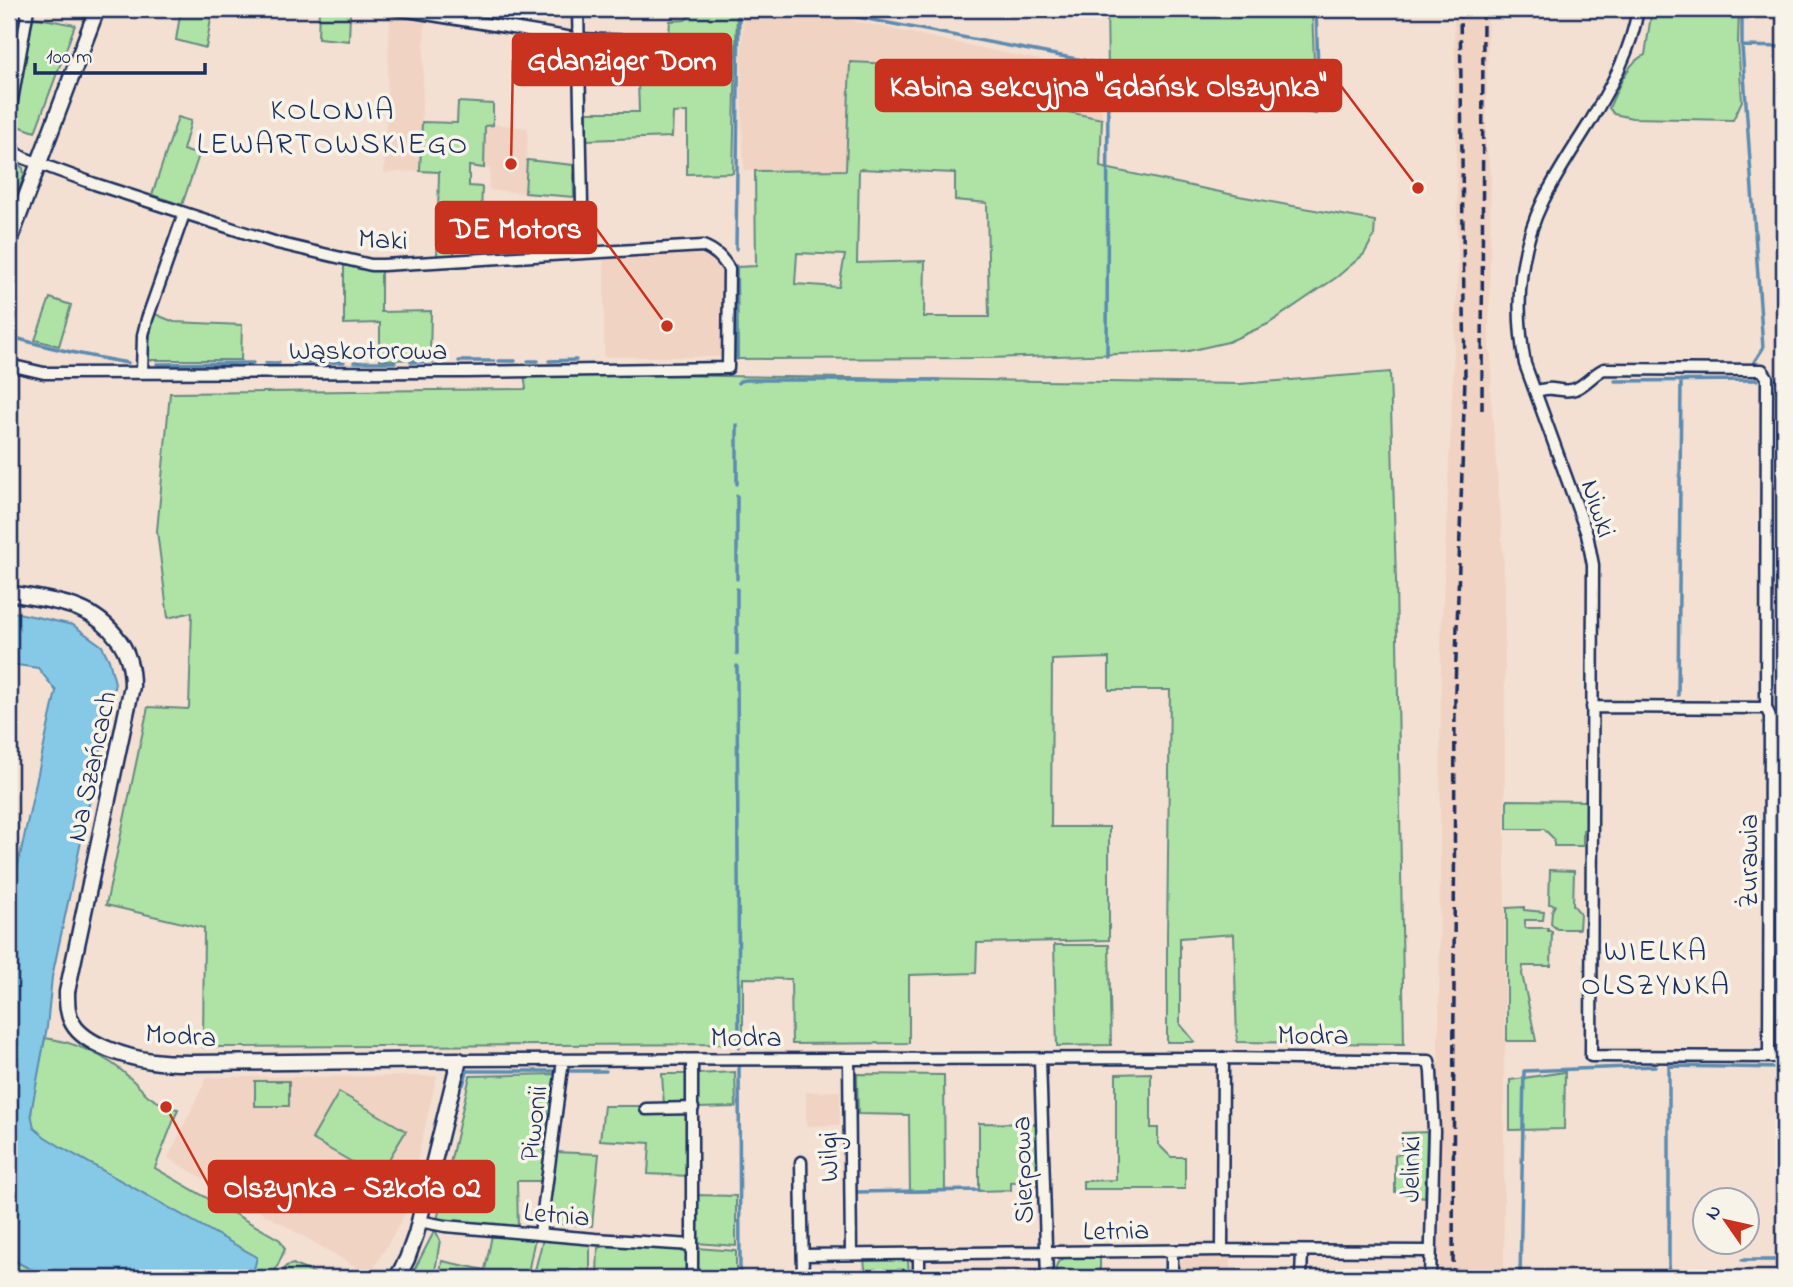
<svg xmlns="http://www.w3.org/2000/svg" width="1793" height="1287" font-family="'Indie Flower',sans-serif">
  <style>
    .built { fill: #f1d3c3 }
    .green { fill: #afe3a5; stroke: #658982; stroke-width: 2; fill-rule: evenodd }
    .water { fill: #86c9e7; stroke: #5b8bb0; stroke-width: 2 }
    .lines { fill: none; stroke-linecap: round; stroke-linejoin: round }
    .stream { stroke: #5b8bb0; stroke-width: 3.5 }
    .street-casing { stroke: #1b2f5e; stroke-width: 15 }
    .secondary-casing { stroke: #1b2f5e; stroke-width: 19 }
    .street { stroke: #f7f3e8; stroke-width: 10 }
    .secondary { stroke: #f7f3e8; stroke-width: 14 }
    .rail { stroke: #1b2f5e; stroke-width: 3.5; stroke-dasharray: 10 5; stroke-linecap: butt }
    .labels { text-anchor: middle; stroke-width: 7; stroke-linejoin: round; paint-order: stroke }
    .street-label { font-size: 28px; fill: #1b2f5e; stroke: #f7f3e8 }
    .neighbourhood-label { font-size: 30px; letter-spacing: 2px; fill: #1b2f5e; stroke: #f7f3e8 }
    .leader { fill: none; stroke: #c8321e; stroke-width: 2.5 }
    .callout-dot { fill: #c8321e; stroke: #f7f3e8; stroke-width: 2.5 }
    .callout { fill: #c8321e; stroke: #c8321e; stroke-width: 2.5 }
    .callout-label { font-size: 30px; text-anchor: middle; font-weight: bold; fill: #fff }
  </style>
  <rect width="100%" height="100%" fill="#f3e0d2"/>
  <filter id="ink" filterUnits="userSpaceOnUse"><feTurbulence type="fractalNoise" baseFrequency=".0143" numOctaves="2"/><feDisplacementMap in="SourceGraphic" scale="14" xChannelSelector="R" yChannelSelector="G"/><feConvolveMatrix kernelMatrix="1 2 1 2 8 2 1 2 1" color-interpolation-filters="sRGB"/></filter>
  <g filter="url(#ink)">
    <path class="built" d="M670,9h27l-12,11 -15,1z
      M743,9h55l303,64 1,46 -116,-24 -1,-16 -70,-14 -64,-3 -5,108 -102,1 -3,-82z
      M1454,9h34l-2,137 5,25 -2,177 2,7 1,26 -2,7 11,130 4,70v444l1,9 -2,19v218h-65l1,-170 -2,-68 1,-17 2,-381 17,-379z
      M390,16l35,5 -5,150 -36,2z
      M493,124l35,4 -3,65 -36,-3 1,-21 -6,-1 1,-43z
      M695,252l21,8 9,10 -1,87h-120v-98z
      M437,1076l-33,140 -34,59 -202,-117 39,-81z
      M840,1091v34l-34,1v-34z
      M1231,1255v23h-52l-1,-13 8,-9z"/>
    <path class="green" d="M181,9h14l17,4 -6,35 -30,-8z
      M319,9h28l3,5 -1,27 -31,-3z
      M697,9h40l-4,164 -46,1v-62l-14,1 -1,24 -85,3v-28h52l-2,-63 31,1 2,-29 15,-1z
      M1107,9h205l4,105 -118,-23 -90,-22z
      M1652,9h87l-1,33 4,59 -9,19 -101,-2 -18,-4 -5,-6c7,-15 19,-48 36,-53z
      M33,17l42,8 -40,107 -22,-8z
      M850,62l65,3 71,14v16l116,24 -2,48 139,29 136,25 -1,15 -10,18 -27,23 -69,47 -40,18 -44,10 -195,6 -251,1 -1,-92 19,-1 -1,-95 91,-1zM859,169l96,4v27l32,3 2,114h-65l1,-56 -68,2zM797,253l48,2 -6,32 -44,-3z
      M458,102l35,2v21l-8,1 -1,42 -15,-2v20l13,1 -1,27 -26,-1 -1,42 -17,1 2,-84 -19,-1 2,-49 35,1z
      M178,117l13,4 -8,29 16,5 -17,50 -30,-10z
      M9,158l14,10 1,7 -15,42z
      M527,160l46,5 1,32 -49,-4z
      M344,264l37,7v41l50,-1 -1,48 -50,1v-37l-36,1z
      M50,298l21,7 -12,41 -24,-6z
      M155,314l19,8 68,3 -1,35h-91l-3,-2 4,-31z
      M1390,372l6,208 8,464 -167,-2 -3,-108 -54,4v86l15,18h-28v-104l3,-248h-61v-32l-57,2 -1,167h58v113l-132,3 -1,30 -67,2v68l-117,1 -1,-65 -48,-1v66l-540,3 1,-119 -98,-23 42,-198 40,2 1,-2 3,-95 -24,6 -11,-87 13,-138 356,-4 -2,-16 716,11z
      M1507,800l79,1v28l-3,1v16h-29v-7l-10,-10h-37z
      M1550,870l24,1 -1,34 7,8 -1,16h-22l-6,-5 1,-13 3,-6 -6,-1z
      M1524,907v3l20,2 -1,8h-18v8h23v3h4l-1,35h-28l-1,8 14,67h-29v-133z
      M1054,945h55l2,100 -54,1z
      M45,1038c30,4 62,18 84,39 14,12 16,20 34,27l-1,3 8,4 2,-3 6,1 -23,59 125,72 5,9 -13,29h-20l4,-21 -190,-107c-10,-6 -27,-13 -33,-23 -7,-14 9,-71 12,-89z
      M735,1072l1,35 -38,1 -2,-34z
      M1565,1072l-1,57 -54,1v-50z
      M1151,1073v55h7v16l13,13h14v32h-102v-8l33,-1v-106z
      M558,1074l-14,107h-27l1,47 -81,-8 33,-144z
      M662,1074h27v24l-4,6 -21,2z
      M857,1074l87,1 1,116 -35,1 -1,-77 -51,-1z
      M255,1081h34v25h-34z
      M339,1092l67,39 -28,46 -66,-38z
      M604,1106h35l1,5 50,-1 -1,66 -41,-2 2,-31 -50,-3z
      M979,1123l59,1 1,57 -28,1v8l-32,1z
      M1427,1132l-2,65 -30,-5v-37l7,-1v-21z
      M555,1152l44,2 -7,72 -46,-3z
      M696,1195l40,1v50l-40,-3z
      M435,1230l5,10 -6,38h-24z
      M492,1235l43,3 -8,40h-88l3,-17 43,9z
      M543,1239l47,3v36h-57z
      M609,1245l70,5c13,4 10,17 11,28h-91l-2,-2 1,-28z
      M696,1248l40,3v27h-40z
      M1100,1256v22h-44c0,-9 -2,-16 8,-20z
      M9,1258l39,20h-39z
      M908,1258l1,20h-43l-2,-19z
      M293,1264c11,6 21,9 32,14h-45l6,-12z"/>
    <path class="water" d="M9,611l64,14 29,21 7,14 6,23 -63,294 -5,50 -16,86 3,15 11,9 21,13 191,107 -5,21h-204l-39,-20v-352l47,-215 -18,-23 -29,-4z"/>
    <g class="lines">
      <path class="stream" d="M815,9l293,56 204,46 7,-7 -3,-95
        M1742,9v37l21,302 -9,14
        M1742,46l42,1
        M736,249l3,-240
        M736,266l1,93
        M9,336c39,12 78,20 119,27
        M1107,356l1,-291
        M459,361h35
        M499,361h16
        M528,361h10
        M549,361l27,-1
        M354,362h41
        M411,362l34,-1
        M266,363h13
        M294,363l50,-1
        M157,364l96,-1
        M1776,380h8
        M1615,381l142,-1
        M738,383l2,-2 6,-1h193
        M737,425v59
        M737,496v83
        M737,589v65
        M737,666l2,382
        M1678,695l3,-315
        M739,1067l1,211
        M570,1071h36
        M463,1085l4,-14h89
        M856,1192l123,-2
        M1742,1260h42
        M1520,1278l4,-207 131,-5
        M1669,1278v-212l115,2"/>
      <defs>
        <path id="street" d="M395,9l184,30 84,3
          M578,9l5,244
          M1638,9c-7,43 -26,75 -48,113 -16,26 -33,51 -47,79 -25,51 -28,108 -18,163l62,170 6,31 -2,491 193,1
          M9,118l19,-109
          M9,143l7,10 8,5 71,26 182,59 94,22h12l320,-19c13,5 19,12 26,23l-1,99 -262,4 -422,1 -35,-8
          M142,373l1,-38 4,-16 37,-105
          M1536,391c5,-1 11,-3 17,-2 8,1 14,3 22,0 12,-5 18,-15 29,-20l158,1 5,7 -1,331 4,8 -1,341
          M1592,707l174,1
          M1040,1059l7,219
          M459,1060l764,-2 206,3 2,11 3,59 -4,147
          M692,1060v218
          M849,1060l2,193
          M646,1109l47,-1
          M801,1162l2,116
          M419,1221l26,5 150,13 97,6
          M540,1234l23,-174
          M1222,1250l1,-192
          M1172,1251v27
          M919,1254v24
          M803,1255l419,-5 208,1
          M1301,1278l1,-27"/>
        <path id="secondary" d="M9,242l88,-233
          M9,593c41,8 83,9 109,46 10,13 14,30 14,47l-65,306c0,11 0,22 6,32 12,21 56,34 79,37 13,2 26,2 39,2l268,-3 -43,174 -9,25 -10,19"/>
      </defs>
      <use href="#street" class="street-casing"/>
      <use href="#secondary" class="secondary-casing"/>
      <use href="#street" class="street"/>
      <use href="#secondary" class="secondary"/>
      <path class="rail" d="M1482,410l1,-401
        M1453,1278l2,-588 10,-313 -5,-368"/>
    </g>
  </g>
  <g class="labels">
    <g class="street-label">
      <text transform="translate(383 238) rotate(3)" y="10">Maki</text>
      <text x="368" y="359">Wąskotorowa</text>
      <text transform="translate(1600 508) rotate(72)" y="10">Niwki</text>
      <text transform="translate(90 766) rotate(-78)" y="10">Na Szańcach</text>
      <text transform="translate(1747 861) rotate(-90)" y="10">Żurawia</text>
      <text transform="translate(181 1034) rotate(4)" y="10">Modra</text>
      <text x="1313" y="1044">Modra</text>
      <text x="746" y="1046">Modra</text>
      <text transform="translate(532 1123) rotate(-83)" y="10">Piwonii</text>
      <text transform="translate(827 1157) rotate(-91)" y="10">Wilgi</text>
      <text transform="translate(1409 1169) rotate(-89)" y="10">Jelinki</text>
      <text transform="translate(1021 1170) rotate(-92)" y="10">Sierpowa</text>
      <text transform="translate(557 1213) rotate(5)" y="10">Letnia</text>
      <text transform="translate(1116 1229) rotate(-1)" y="10">Letnia</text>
    </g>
    <g class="neighbourhood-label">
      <text x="333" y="119">KOLONIA<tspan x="333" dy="34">LEWARTOWSKIEGO</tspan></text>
      <text x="1656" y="960">WIELKA<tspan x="1656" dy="34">OLSZYNKA</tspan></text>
    </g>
  </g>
  <path class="leader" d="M511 164L513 60M1418 188L1341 86M667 326L596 228M166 1107L209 1186"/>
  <g class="callout-dot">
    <circle cx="511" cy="164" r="7"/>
    <circle cx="1418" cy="188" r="7"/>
    <circle cx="667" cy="326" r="7"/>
    <circle cx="166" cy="1107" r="7"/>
  </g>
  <g class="callout">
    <rect x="513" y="34" width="218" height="51" rx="7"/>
    <rect x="876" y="60" width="465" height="51" rx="7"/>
    <rect x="436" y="202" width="160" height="51" rx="7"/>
    <rect x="209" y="1161" width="285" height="51" rx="7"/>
  </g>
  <g class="callout-label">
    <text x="622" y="70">Gdanziger Dom</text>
    <text x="1108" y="96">Kabina sekcyjna "Gdańsk Olszynka"</text>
    <text x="516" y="238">DE Motors</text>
    <text x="352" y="1197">Olszynka - Szkoła 02</text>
  </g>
  <rect width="1793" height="1287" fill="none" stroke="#f7f3e8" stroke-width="35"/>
  <rect x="18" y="18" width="1758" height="1252" fill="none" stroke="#1b2f5e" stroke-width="2.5" filter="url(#ink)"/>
  <g transform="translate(1726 1221) rotate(304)"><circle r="33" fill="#f7f3e8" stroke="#9fa5b1" stroke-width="2"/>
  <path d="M0-5L12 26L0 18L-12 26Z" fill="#c8321e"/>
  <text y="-10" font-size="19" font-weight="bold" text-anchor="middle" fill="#1b2f5e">N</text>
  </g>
  <path d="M35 63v10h170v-10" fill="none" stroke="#1b2f5e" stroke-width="3.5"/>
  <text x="46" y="63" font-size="21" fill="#1b2f5e" stroke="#f7f3e8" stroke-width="5" paint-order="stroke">100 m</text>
</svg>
